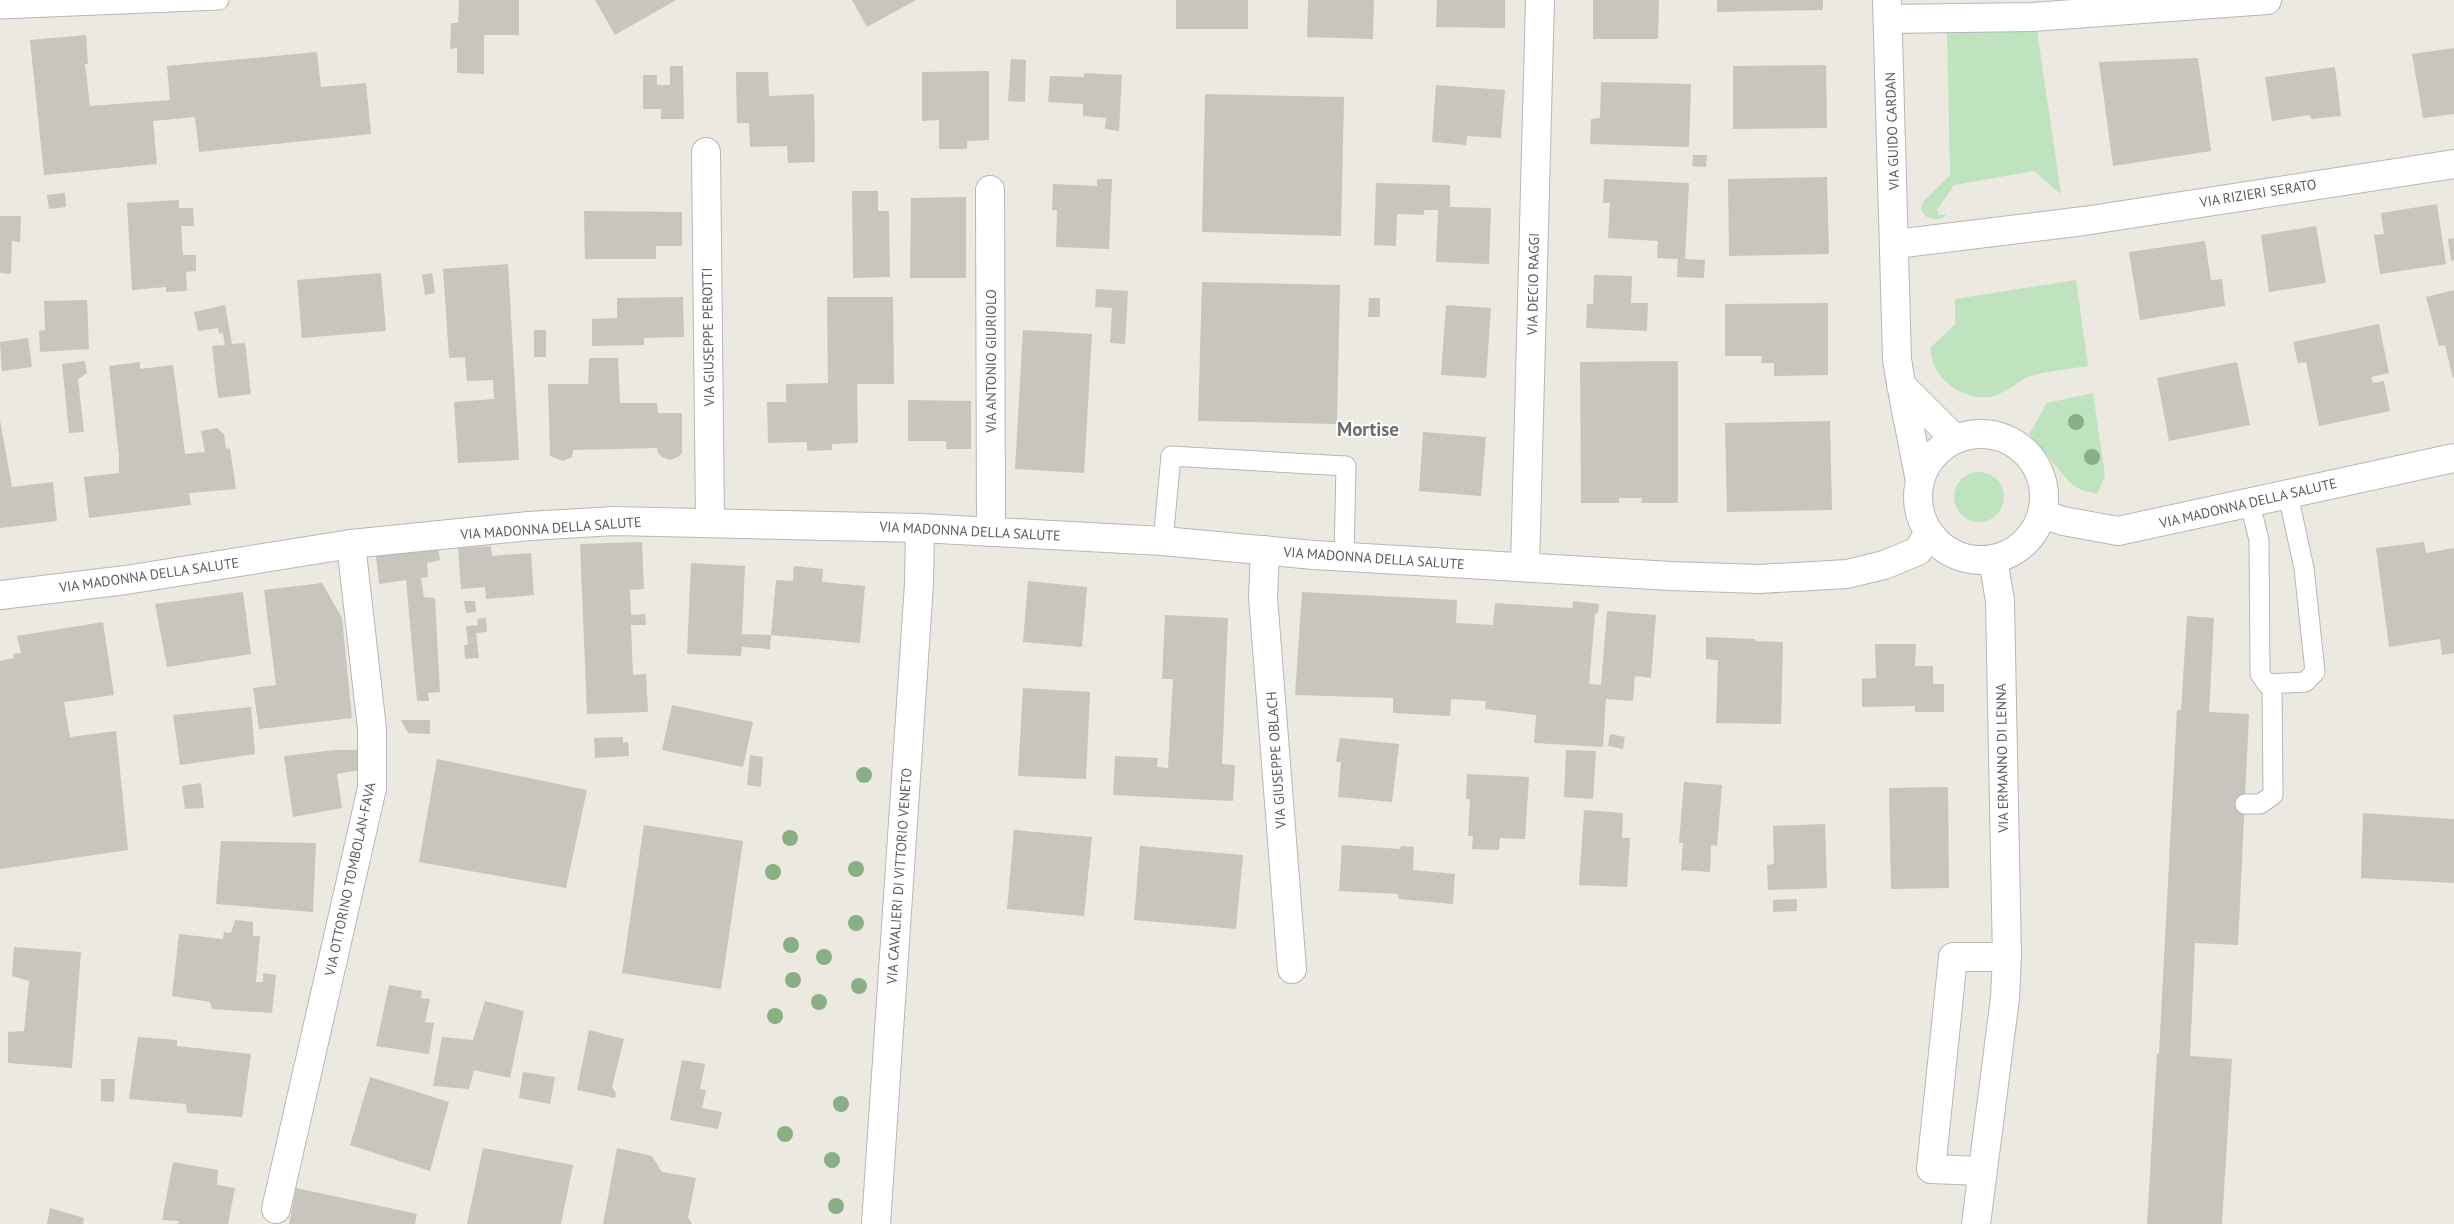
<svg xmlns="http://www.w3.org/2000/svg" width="2454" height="1224" font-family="'PT Sans',sans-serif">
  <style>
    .green { fill: #bfe3be }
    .building { fill: #c8c4be }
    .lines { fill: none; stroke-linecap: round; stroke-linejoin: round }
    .service-casing { stroke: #b4b7bb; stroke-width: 21 }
    .minor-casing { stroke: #b4b7bb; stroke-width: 30 }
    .tertiary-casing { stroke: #b4b7bb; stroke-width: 30 }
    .service { stroke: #fff; stroke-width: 19 }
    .minor { stroke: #fff; stroke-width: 28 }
    .tertiary { stroke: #fff; stroke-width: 28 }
    .tree { fill: #89b085 }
    .labels { text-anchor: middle; stroke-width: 4; stroke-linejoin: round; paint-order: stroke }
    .street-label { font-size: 14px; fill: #5a5d61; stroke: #fff }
    .district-label { font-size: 19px; font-weight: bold; fill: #6b6f73; stroke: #fff }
  </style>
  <rect width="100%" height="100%" fill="#ece9e1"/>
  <path class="green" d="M2037,30l24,164 -27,-23 -80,14 -17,25 2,5 8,-1c-7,7 -12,5 -21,3l-5,-8 2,-7 27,-27 -3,-142z
    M2076,280l12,86c-19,3 -39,5 -57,10 -14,5 -27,19 -41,21 -29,4 -61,-21 -59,-50l24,-23v-25z
    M2093,393l12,83 -8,18 -16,-4 -12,-8 -40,-48 18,-31z
    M1954 497a25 25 0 1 1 50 0a25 25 0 1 1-50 0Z"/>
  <path class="building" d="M459,0h60v35h-35v39l-27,-1v-25l-7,1 1,-26h7z
    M595,0h81l-61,35z
    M852,0h64l-49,27z
    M1176,0h72v29h-72z
    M1308,0h66l-1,39 -66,-2z
    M1437,0h68v28l-69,-1z
    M1593,0h66l-1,39h-65z
    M1717,0h106v10l-106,2z
    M86,35l2,29h-3l5,42 80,-6 -3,-34 150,-14 4,35 45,-4 5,51 -172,18 -4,-35 -42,4 4,43 -113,11 -14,-135z
    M2454,48v66l-31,4 -11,-64z
    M2198,58l13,93 -98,15 -14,-104z
    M1011,59l15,1 -1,42 -17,-1z
    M1826,65l1,63 -94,1v-63z
    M670,66h13l1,53h-23v-10h-18v-34h14v10h13z
    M2335,67l6,49 -30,3 -1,-4 -38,6 -7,-44z
    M989,71v69l-22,1v8h-28v-29l-17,1v-49z
    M736,72h32l1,24 45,-2 1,68 -27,1 -1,-17 -37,1 -1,-24h-12z
    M1084,73l38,2 -3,56 -14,-2 1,-11 -23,-2v-12l-35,-2 2,-26 34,1z
    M1601,82l90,2 -2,63 -99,-3 1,-25 9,-1z
    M1436,85l69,5 -4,48 -34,-2 -1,9 -34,-3z
    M1205,94l139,3 -3,139 -139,-4z
    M1693,155h14l-1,12 -14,-1z
    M1827,177l2,77 -100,2 -1,-77z
    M1097,179h15l-3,70 -53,-2 1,-37h-5l1,-26 44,2z
    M1604,179l85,4 -4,76 20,1 -1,18 -27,-1 1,-18 -21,-1 1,-17 -50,-3 2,-35h-7z
    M1376,183l74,2v22l41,1 -2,56 -53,-2 2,-52h-14v5l-27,-1 -1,32 -22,-1z
    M852,191h26v20h11l1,66 -37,1z
    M65,193l1,14 -17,2 -2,-14z
    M966,197v81h-56l1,-80z
    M179,200v8h14l1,18h-13l2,29h13v16l-10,1 1,19 -21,1v-5l-34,3 -5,-87z
    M2437,204l9,60 -66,10 -6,-39 10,-1 -3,-21z
    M584,211l98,1v34h-26v13h-71z
    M0,216h21l-1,26 -8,-1 -1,33 -11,-1z
    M2316,226l10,57 -57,9 -8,-57z
    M2454,238v22l-3,1 -3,-22z
    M2205,241l6,39 11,-1 3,27 -85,14 -11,-68z
    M508,264l11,196 -61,3 -4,-61 40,-3 -1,-19 -26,1 -2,-24 -16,1 -6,-89z
    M381,273l5,58 -84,7 -5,-58z
    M432,273l3,20 -10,2 -3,-20z
    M1594,275l38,1 -1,27h17l-1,28 -61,-3 1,-24h6z
    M1202,282l138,3 -3,139 -139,-3z
    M1096,289l32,2 -3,53 -15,-1 2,-35 -17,-1z
    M2454,290v88h-1l-8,-33 -6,1 -13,-49z
    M683,297l1,40 -40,1v7l-52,1v-27l25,-1v-20z
    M827,297h66l1,87h-37l1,59 -26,1v6l-25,1v-9l-39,1 -1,-41h19v-18l42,-1z
    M1369,298h11v19h-12z
    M87,300l2,49 -49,3 -1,-21 6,-1 -1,-29z
    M1828,303v72l-54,1v-13h-13l1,-7h-37v-52z
    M225,305l7,39 13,-1 6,51 -33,4 -6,-52 13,-1 -2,-11 -4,-1 -1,-5 -20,3 -4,-19z
    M1446,305l45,3 -5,70 -45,-3z
    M2379,324l10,49 -18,4 2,6 11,-2 6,30 -71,15 -13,-64 -8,1 -5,-21z
    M534,330h12v27h-12z
    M1023,330l69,4 -8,139 -69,-4z
    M28,338l4,29 -30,4 -2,-29z
    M589,358h29l2,45h37l1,10h24v40l-4,4 -8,3 -8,-3 -4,-4 -1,-5 -84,2 -1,7 -9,4 -11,-4 -2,-2 -2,-71h40z
    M85,361l2,12 -9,6 6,53 -15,1 -7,-69z
    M1678,361v142h-37l1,-5h-23v5h-38l-1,-141z
    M140,362v7l33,-4 12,89 20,-2 -4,-21 16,-3 7,6 2,15 4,-1 6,41 -47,4 2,12 -102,13 -5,-41 35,-4v-16l-10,-91z
    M2237,362l13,63 -81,16 -12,-63z
    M908,400l63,1v48h-25v-8h-38z
    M0,420l12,67 41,-5 4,39 -57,7z
    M1830,421l2,89 -105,2 -2,-89z
    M1423,432l63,5 -5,59 -62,-5z
    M642,542l2,47 -14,1 1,25 14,-1 1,11h-15l2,50 13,-1 2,38 -61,2 -7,-170z
    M2424,542l2,11 28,-5v105l-12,2 -2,-16 -51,8 -13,-99z
    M491,546l1,10 39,-3 3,42 -48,4 -1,-12 -24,2 -3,-41z
    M438,547l2,13 -13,3 1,14 -7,1 3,19 11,1 5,94 -12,1 1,8h-12l-11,-121 -27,4 -3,-28z
    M691,563l54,3 -3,68 29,1 -1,14 -28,-2 -1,9 -54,-2z
    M794,566l29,3 -1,13 43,4 -5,57 -89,-8 5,-55 17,1z
    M1028,581l59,6 -5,60 -59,-5z
    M322,583l20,35 10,100 -93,11 -6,-41 23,-3 -12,-95z
    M243,592l8,62 -84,13 -12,-63z
    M1302,592l155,8 -1,23 37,2 2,-22 77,5 1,-7 26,3 -1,9 -3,1 -6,70 12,1 6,-74 49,4 -5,63 -16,-2 -2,25 -27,-2 -3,48 -69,-4 2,-28 -51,-6 1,-8 -35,-2 -1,17 -57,-3v-15l-98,-3z
    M464,601h11l1,11 -10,1z
    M1165,615l63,3 -6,146 13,1 -2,36 -120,-6 2,-39 43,2 -1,9 11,1 5,-89h-11z
    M2187,616l27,2 -5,94 40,2 -11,231 -43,-2 -5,113 42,3 -10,165h-75l10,-170h2l18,-344h4z
    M486,618l1,14 -11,1 3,25 -14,1 -1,-14h4l-2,-19 12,-1 -1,-6z
    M103,622l11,73 -50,7 6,35 46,-6 12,119 -128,19v-208l13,-3v-4l8,-1 -4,-17z
    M1706,637l49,2v2l28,1 -2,82 -65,-1 2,-63 -12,-1z
    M1875,644h41l-1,22h18v18h11v28h-29v-6l-53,1v-28l14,-1z
    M1023,688l67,4 -4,87 -68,-3z
    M672,705l81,17 -10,45 -81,-17z
    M251,707l4,47 -75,11 -7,-50z
    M401,720h29v14l-22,-1z
    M1610,734l15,3 -2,12 -15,-3z
    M623,737v6l5,-1 1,14 -34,2 -1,-20z
    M1340,738l59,6 -7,58 -54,-5 3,-35h-5z
    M334,750h24l2,20 -23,4 5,34 -49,9 -9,-61z
    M1566,750l30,1 -3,48 -29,-2z
    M750,755l13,2 -2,30 -14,-2z
    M437,759l150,31 -21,98 -147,-26z
    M1467,774l62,3 -4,62 -25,-1 -1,12 -27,-1 1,-13h-5l2,-37h-4z
    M1684,782l38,3 -5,61 -6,-1 -1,27 -29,-2 2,-27h-4z
    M201,783l3,25 -19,1 -3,-23z
    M1948,787l1,101 -58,1 -2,-101z
    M1584,810l39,3 -1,25h8l-3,49 -48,-2z
    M2363,813l91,6v64l-93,-5z
    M1825,824l2,64 -59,2 -1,-25 7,-1 -1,-38z
    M644,825l99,16 -22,148 -99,-16z
    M1014,830l78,7 -8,79 -77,-7z
    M221,841l95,2 -3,69 -97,-8z
    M1342,845l58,4 1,-3 13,1 -1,23 42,4 -2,30 -54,-5 -1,-5 -59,-3z
    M1140,846l103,9 -7,74 -102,-9z
    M1797,899v12l-24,1v-12z
    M235,920l18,2v14h7l-4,46h7v-9l13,2 -4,38 -60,-4 -2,-7 -38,-6 7,-62 44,5 1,-7 7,1z
    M14,947l67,5 -9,116 -64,-5v-31l16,-1 5,-50 -17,-5z
    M389,985l33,6 -1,7 9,1 -5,23 9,1 -5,31 -53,-8z
    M485,1001l39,10 -14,67 -36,-8 -5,19 -36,-3 9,-49 31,3z
    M589,1030l35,9 -12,48 4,6 -1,5 -38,-8z
    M138,1037l39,3v6l74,8 -9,63 -55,-4 -1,-9 -57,-5z
    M682,1060l23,4 -5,25 6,1 -4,18 20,4 -4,17 -48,-9z
    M523,1072l32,5 -5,27 -31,-6z
    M370,1077l79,25 -19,69 -80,-26z
    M101,1079h14l-1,23 -13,-1z
    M483,1148l90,17 -12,59h-94z
    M617,1148l35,8 10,16 34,6 -8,40 4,6h-89z
    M173,1162l45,8 -1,15 18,3 -7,36h-50l1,-3 -17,-1z
    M296,1188l121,26 -2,10h-126z
    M50,1208l34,10 -1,6h-36z"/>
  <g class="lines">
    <defs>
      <path id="service" d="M0,9l219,-9
        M2250,504l9,36 1,134 7,10 38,-2 10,-10 -11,-104 -16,-73
        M1163,541l8,-85 175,10 -2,91
        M2245,804h15l13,-9 -1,-111"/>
      <path id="minor" d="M1889,19l143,-2 235,-17
        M706,152l4,370
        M990,190l1,342
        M1896,244l188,-23 370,-57
        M1265,550l-2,47 29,372
        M1525,567l15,-567
        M1982,1171l-51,-2 22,-212h54
        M276,1209l96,-421v-59l-21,-185
        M876,1224l43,-640 1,-56
        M1976,1224l29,-226 2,-41 -7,-356 -7,-42"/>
      <path id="tertiary" d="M1887,0l10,359c6,41 16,82 23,123
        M1901,385l54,54
        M1918 497a63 63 0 1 1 126 0a63 63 0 1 1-126 0Z
        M2042,514l21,7 55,10 336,-73
        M0,595l126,-15 225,-36 178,-18 85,-5 306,7 243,13 151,14 357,21 89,3 87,-5 37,-9 34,-14 11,-19"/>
    </defs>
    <use href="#service" class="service-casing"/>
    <use href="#minor" class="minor-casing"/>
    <use href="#tertiary" class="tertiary-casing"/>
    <use href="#service" class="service"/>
    <use href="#minor" class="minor"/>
    <use href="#tertiary" class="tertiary"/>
  </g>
  <g class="tree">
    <circle cx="2076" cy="422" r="8"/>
    <circle cx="2092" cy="457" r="8"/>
    <circle cx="864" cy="775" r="8"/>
    <circle cx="790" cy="838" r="8"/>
    <circle cx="856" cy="869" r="8"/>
    <circle cx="773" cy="872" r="8"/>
    <circle cx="856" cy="923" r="8"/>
    <circle cx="791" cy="945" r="8"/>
    <circle cx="824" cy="957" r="8"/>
    <circle cx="793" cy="980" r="8"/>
    <circle cx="859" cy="986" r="8"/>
    <circle cx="819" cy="1002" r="8"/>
    <circle cx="775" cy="1016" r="8"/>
    <circle cx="841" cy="1104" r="8"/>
    <circle cx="785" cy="1134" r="8"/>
    <circle cx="832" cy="1160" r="8"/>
    <circle cx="836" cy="1206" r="8"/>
  </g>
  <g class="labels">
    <g class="street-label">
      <text transform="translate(1892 131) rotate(-92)" y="5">VIA GUIDO CARDAN</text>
      <text transform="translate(2258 193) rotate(-9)" y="5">VIA RIZIERI SERATO</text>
      <text transform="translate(1533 284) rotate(-89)" y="5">VIA DECIO RAGGI</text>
      <text transform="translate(708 337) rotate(-91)" y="5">VIA GIUSEPPE PEROTTI</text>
      <text transform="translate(991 361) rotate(-90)" y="5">VIA ANTONIO GIURIOLO</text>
      <text transform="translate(2248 503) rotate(-13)" y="5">VIA MADONNA DELLA SALUTE</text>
      <text transform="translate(551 528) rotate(-4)" y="5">VIA MADONNA DELLA SALUTE</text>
      <text transform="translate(970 531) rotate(3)" y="5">VIA MADONNA DELLA SALUTE</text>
      <text transform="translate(1374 558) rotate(4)" y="5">VIA MADONNA DELLA SALUTE</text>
      <text transform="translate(149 575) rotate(-8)" y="5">VIA MADONNA DELLA SALUTE</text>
      <text transform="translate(2002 758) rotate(-91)" y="5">VIA ERMANNO DI LENNA</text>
      <text transform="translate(1276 760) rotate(-94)" y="5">VIA GIUSEPPE OBLACH</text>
      <text transform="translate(899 876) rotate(-86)" y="5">VIA CAVALIERI DI VITTORIO VENETO</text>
      <text transform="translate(350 879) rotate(-78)" y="5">VIA OTTORINO TOMBOLAN-FAVA</text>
    </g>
    <g class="district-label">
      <text x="1368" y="436">Mortise</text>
    </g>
  </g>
</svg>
